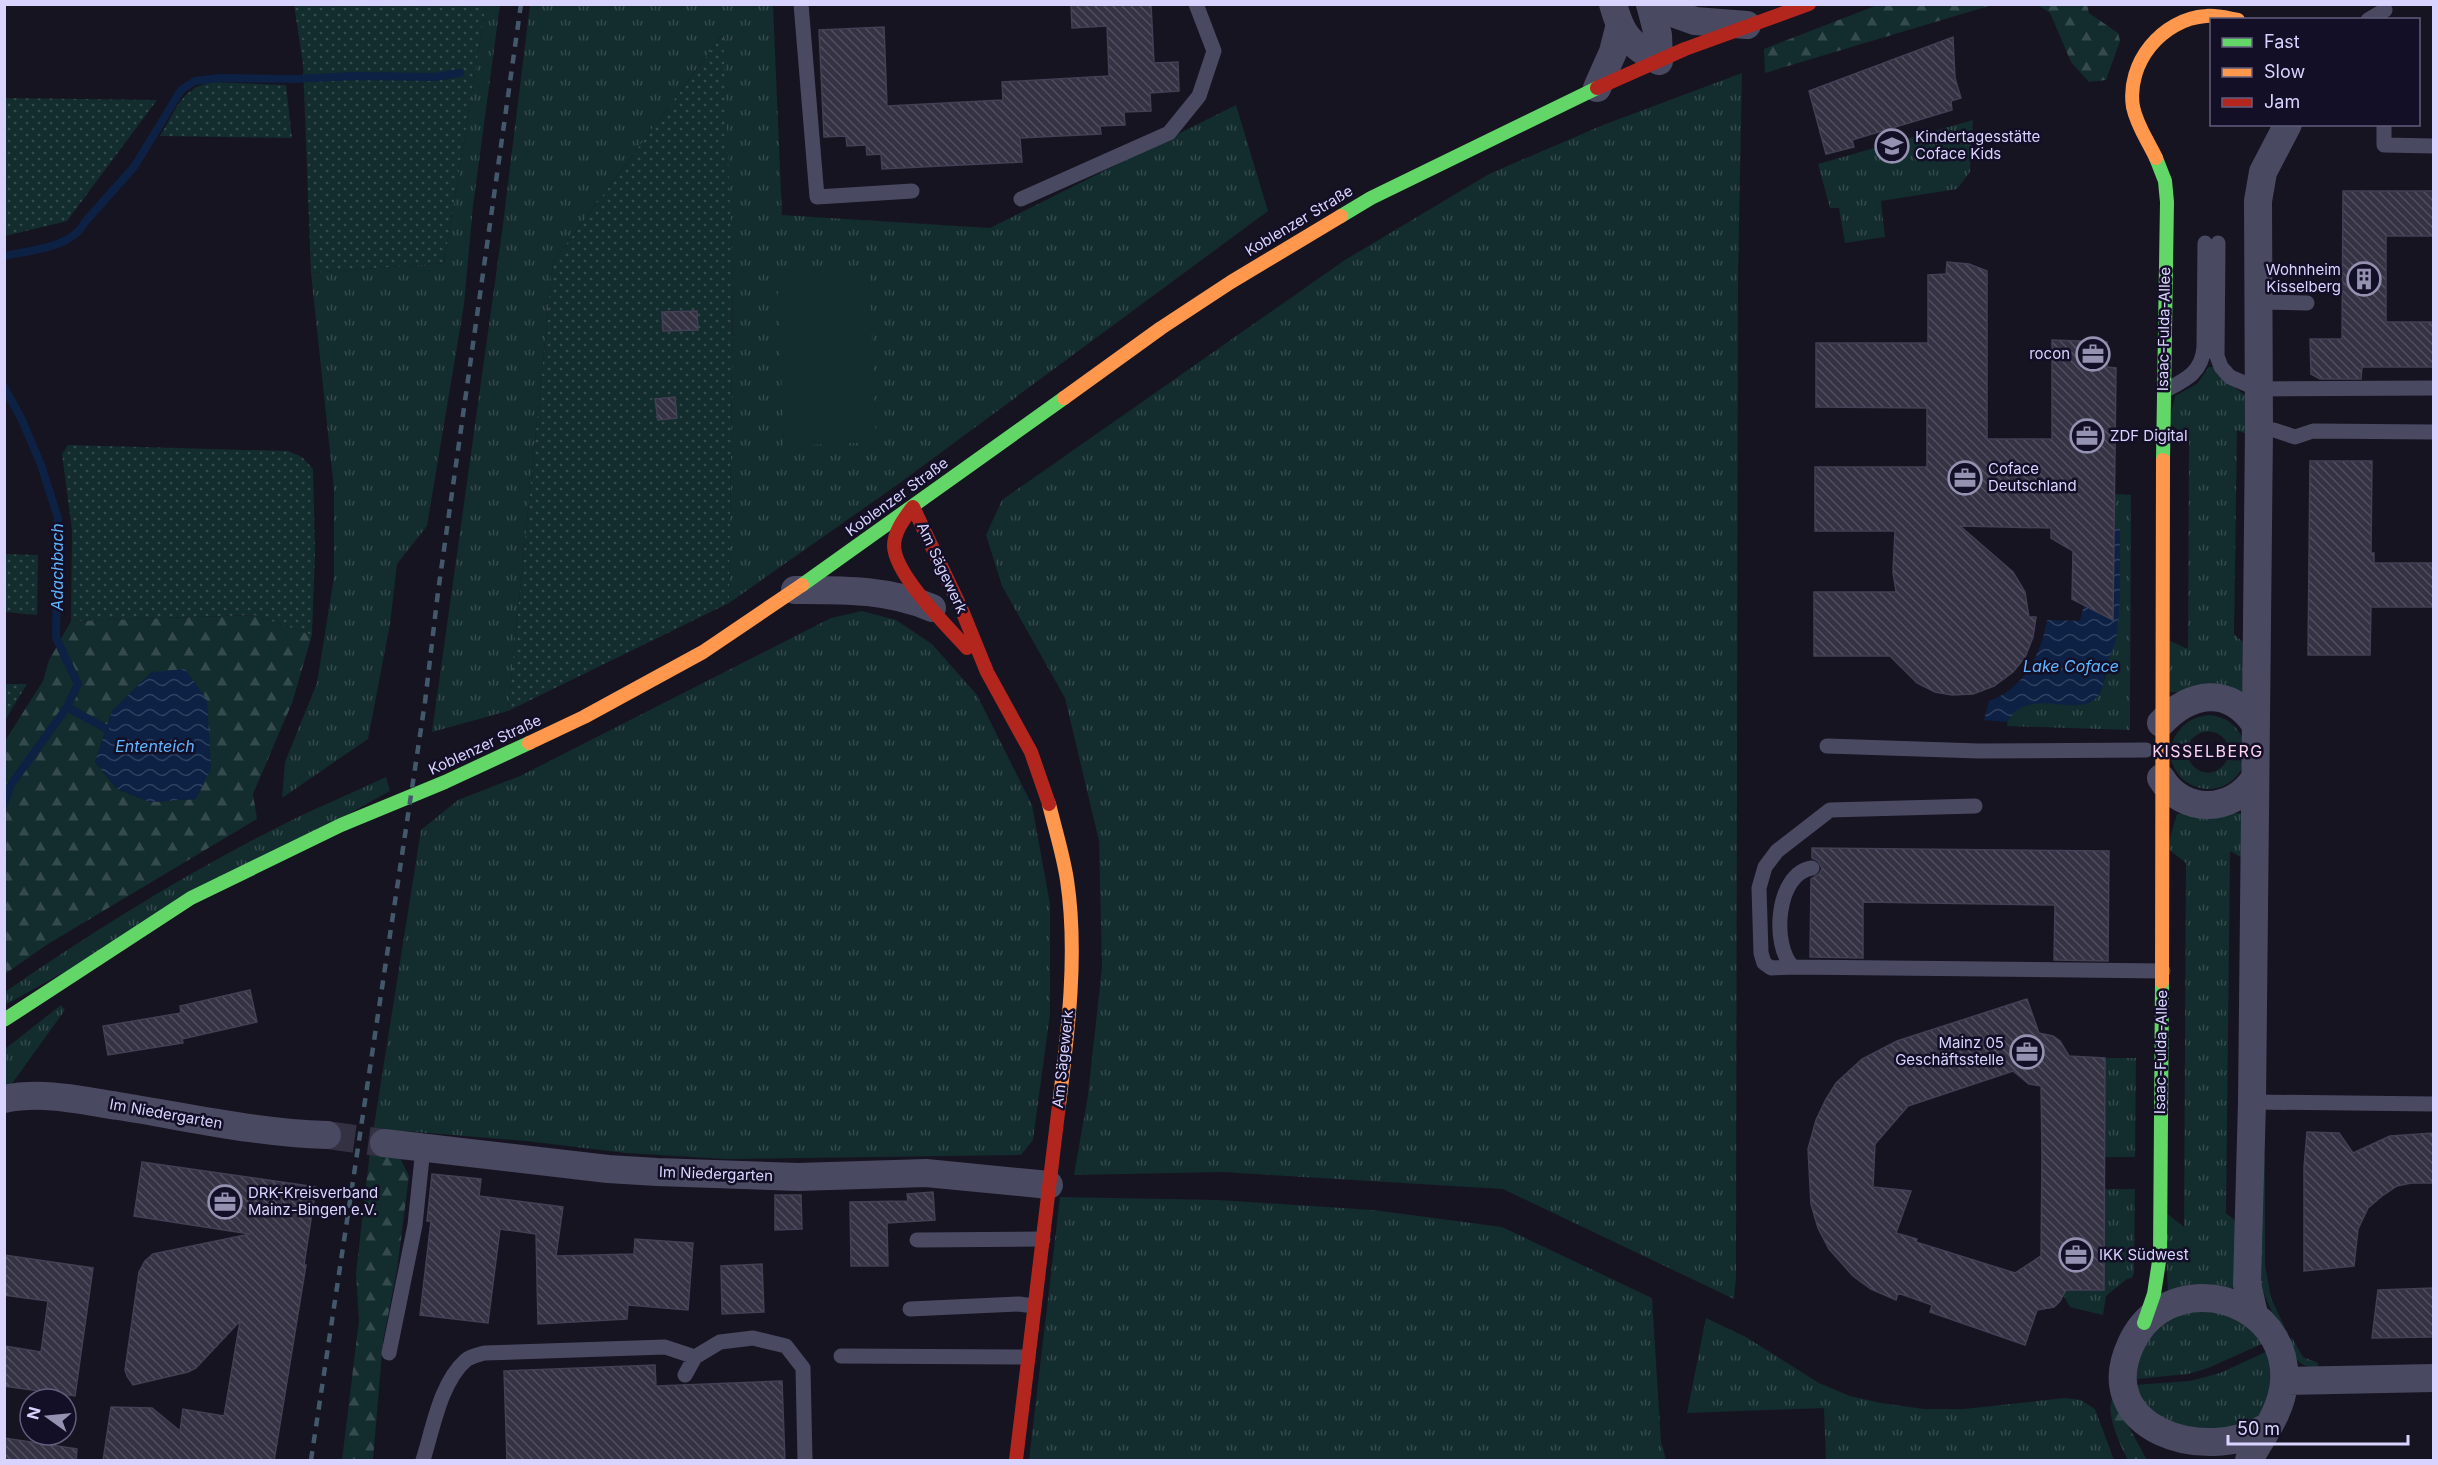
<svg xmlns="http://www.w3.org/2000/svg" width="2438" height="1465" font-family="Inter,sans-serif">
  <style>
    .grass { fill: url(#grass-tufts) }
    .forest { fill: url(#forest-firs); fill-rule: evenodd }
    .garden { fill: url(#garden-dots) }
    .pitch { fill: #132c2d }
    .water { fill: url(#water-waves) }
    .lines { fill: none; stroke-linecap: round; stroke-linejoin: round }
    .stream { stroke: #0d2144; stroke-width: 8 }
    .building { fill: url(#building-back-hatch); stroke: #433f54; stroke-width: 1.5; fill-rule: evenodd }
    .street-tunnel { stroke: #333142; stroke-width: 28; stroke-dasharray: 28 14; stroke-linecap: butt }
    .lane { stroke: #4a4962; stroke-width: 15 }
    .street { stroke: #4a4962; stroke-width: 28 }
    .fast { stroke: #63d668; stroke-width: 14 }
    .slow { stroke: #ff974d; stroke-width: 14 }
    .jam { stroke: #b3261e; stroke-width: 14 }
    .rail { stroke: #43596b; stroke-width: 4.5; stroke-dasharray: 9 8; stroke-linecap: butt }
    .labels { text-anchor: middle; stroke-width: 5; stroke-linejoin: round; paint-order: stroke }
    .poi-label { font-size: 15px; fill: #d9d4ff; stroke: #130f26; text-anchor: start }
    .street-label { font-size: 15px; fill: #d9d4ff; stroke: #130f26 }
    .water-label { font-size: 16px; font-style: italic; fill: #62b6ff; stroke: #130f26 }
    .neighbourhood-label { font-size: 16px; letter-spacing: 1.5px; fill: #ffd6f0; stroke: #130f26 }
  </style>
  <defs>
    <pattern id="grass-tufts" width="24" height="20" patternUnits="userSpaceOnUse" patternTransform="scale(1.5)"><rect width="24" height="20" fill="#132c2d"/><path d="M3 7l-1-3M5 7V3M7 7l1-3M15 17l-1-3M17 17v-4M19 17l1-3" fill="none" stroke="#354a4c"/></pattern>
    <pattern id="forest-firs" width="22" height="20" patternUnits="userSpaceOnUse" patternTransform="scale(1.5)"><rect width="22" height="20" fill="#132c2d"/><path d="M5 1l3.5 6h-7zM16 11l3.5 6h-7z" fill="#354a4c"/></pattern>
    <pattern id="garden-dots" width="8" height="8" patternUnits="userSpaceOnUse" patternTransform="scale(1.5)"><rect width="8" height="8" fill="#132c2d"/><path d="M2 2h.1M6 6h.1" fill="none" stroke="#354a4c" stroke-width="1.8" stroke-linecap="round"/></pattern>
    <pattern id="water-waves" width="16" height="10" patternUnits="userSpaceOnUse" patternTransform="scale(1.5)"><rect width="16" height="10" fill="#0d2144"/><path d="M0 5q4-4 8 0t8 0" fill="none" stroke="#304060"/></pattern>
    <pattern id="building-back-hatch" width="6" height="6" patternUnits="userSpaceOnUse" patternTransform="scale(1.5)"><rect width="6" height="6" fill="#343243"/><path d="M-1 5l2 2M0 0l6 6M5-1l2 2" fill="none" stroke="#514f5f"/></pattern>
  </defs>
  <rect width="100%" height="100%" fill="#161421"/>
  <path class="grass" d="M486,5h14l-27,201 -9,99 -37,221 -30,38 -7,60 -22,115 -86,59 3,-36 32,-79 17,-106v-87l-23,-217 133,-10z
    M530,5h243l9,210 208,13 246,-123 32,106 -371,274 -168,118 4,-323 -11,-245 -169,227 -45,449 -76,21 70,-500z
    M1742,73l-4,206 -2,999 -2,21 -231,-110 -281,-17 -148,3 14,-80 14,-128 -3,-126 -34,-143 -63,-112 -16,-51 16,-35 343,-240 144,-86 114,-49z
    M1973,120l-3,52 -13,17 -76,12 4,36 -40,6 -6,-35h-9l-12,-44z
    M2209,367h4l3,6 30,23 4,40 -13,-6 -3,204 14,13 1,47 -80,-2 -1,-52 20,9 1,-211 -20,-15 6,-27 22,-12z
    M2115,494l16,1 -1,235 -123,-4c2,-28 43,-24 62,-22l36,-25 14,-150h-4z
    M862,611l34,9 36,24 45,51 55,110 18,99v110l-17,126 -12,15 -294,4 -101,-6 -100,-12 -122,-10 -19,3 -2,18 -13,-1 51,-321 37,-30 62,-24 311,-158z
    M2209,715c19,2 29,11 36,29h-17c-10,-17 -30,-16 -40,0l-16,-1c7,-17 18,-26 37,-28z
    M2171,760h18c9,17 29,17 38,0l18,1c-12,38 -62,37 -74,-1z
    M386,777l4,14 -385,214v-13c87,-60 178,-117 273,-165 35,-18 72,-33 108,-50z
    M2248,813l-2,47 -16,-9 -4,362 18,15 -4,67 -72,1 -3,-84 19,15 2,-364 -19,-15 10,-34z
    M61,1005l4,5 -54,75 -6,3v-39z
    M2105,1058h31l-1,99h-31z
    M2258,1157h7v108l6,33 14,30 -5,3 -21,-49z
    M2103,1189h32l-1,84 -2,5 -5,1 -21,17 -3,19 -33,-8 -7,-12z
    M1060,1197l158,3 155,10 129,17 150,71 9,144 5,18h-637z
    M2185,1308l50,5 29,30 -56,25 -20,6 -51,5 -5,-4 12,-37z
    M1706,1318l40,19 73,46 31,13 31,7 43,6h40l101,-11 16,2 14,9 19,51h-288l-2,-52 -137,5z
    M2292,1338l11,19 15,6v6c-19,-3 -25,-11 -33,-27z
    M2270,1350l5,24 -15,48 -93,17 -33,-54 56,-4 30,-8z"/>
  <path class="forest" d="M1880,4l112,1 -227,68 -1,-24z
    M2038,5h49l2,8 29,20 2,8 -14,39 -17,2 -18,-20 -21,-49z
    M254,615l58,20 -20,68 -39,91 4,25 -209,125 -43,30v-233l38,-60 6,-21 22,-39zM152,672l44,127 -46,3 -33,-13 -22,-27 17,-51z
    M370,1151l13,1 17,6 9,18 -12,94 -14,71 -10,119h-31l17,-140 -3,-47z
    M2113,1398l34,62h-19c-7,-14 -24,-48 -15,-62z"/>
  <path class="garden" d="M294,5h192l-42,258 -133,10 -8,-209z
    M723,34l10,246 -4,323 -221,108 45,-449z
    M212,82l74,3 6,53 -132,-2c16,-26 21,-48 52,-54z
    M5,98l152,2 -90,121 -62,15z
    M68,445l220,6 14,6 11,12 2,84 -3,82 -58,-20 -183,6 1,-91 -10,-76z
    M5,554l33,1 -1,60 -32,-3z
    M5,684h22l-22,36 -1,-36z"/>
  <path class="pitch" d="M869,266l7,176 -92,4 -7,-176z"/>
  <path class="water" d="M2087,528l33,1c-1,36 2,74 -4,110 -2,9 -7,17 -9,26 -3,9 -2,23 -9,31 -21,25 -68,-13 -91,26l-23,-2 5,-19c35,-12 52,-46 58,-81l33,1 4,-16z
    M185,669l22,31 4,68 -15,31 -46,3 -33,-13 -22,-27 17,-51 40,-39z"/>
  <g class="lines">
    <path class="stream" d="M4,256c27,-6 68,-8 81,-34l49,-55 47,-77 14,-9 24,-3 74,1 62,-3 80,1 25,-4
      M4,387l18,33 19,45 17,53 -2,120 22,46 -11,23 38,21
      M4,804l6,-18 57,-79"/>
  </g>
  <path class="building" d="M1071,4h80l3,59 24,-1 1,29 -29,2 1,18 -27,1 1,13 -25,1 1,8 -81,4 2,24 -140,7 -1,-15 -14,1 -1,-10 -19,1 -1,-10 -22,1 -5,-107 65,-3 3,79 116,-6 -1,-18 107,-6 -2,-50 -35,2z
    M1953,37l2,41 6,20 -10,3 1,9 -100,30 2,7 -28,7 -17,-63z
    M2343,191h90v45h-47v86h47v45h-71l-1,12h-41l-9,-5 -1,-35h32z
    M1947,262l22,2 18,7v168h65v-99l55,2v25l9,1 -3,252 -41,-21 1,-48 -22,-13v-10l-91,-2 53,46 12,20 4,25h7l-3,20 -8,20 -12,15 -19,14 -21,8 -21,1 -17,-3 -18,-9 -27,-27h-76v-64h82l-3,-20 2,-41h-80v-64h112v-59l-111,-1v-64h112v-68l18,-1z
    M697,311l1,19 -35,1 -1,-19z
    M675,397l2,21 -19,2 -3,-21z
    M2310,461h62l-1,92h3v10h59v44h-62l-1,48h-62z
    M1812,848l297,3 -1,110 -54,-1 1,-55 -192,-3v56l-53,-1 1,-78 8,-5 3,-5 -4,-8 -6,-3z
    M250,990l7,32 -75,17 1,4 -75,12 -5,-29 78,-13 -1,-7z
    M2027,999l12,34 14,3 7,5 9,15 36,2 -1,232h-38l-6,11 -6,6 -17,3 -12,35 -95,-33 2,-7 -34,-12 -2,7 -25,-11 -18,-13 -24,-27 -11,-21 -7,-24 -3,-55 8,-29 10,-21 10,-16 26,-24 35,-18zM2013,1071l16,13 12,2 1,69 -1,101 -26,17 -99,-31 1,-3 -21,-6 15,-42 -38,-4 2,-43 33,-38z
    M2307,1132l32,1 14,20 37,-17 43,-3v50h-22l-14,3 -15,10 -14,12 -10,21 -4,37 -50,5v-104z
    M142,1162l174,25 -12,78h2l-32,196h-171l8,-54 41,1 28,23 3,-22 41,7 16,-95 -44,47 -8,4 -55,13 -6,-9 -2,-6 14,-98 6,-11 8,-7 97,-20 -116,-18z
    M432,1174l49,5 -2,17 84,11 -7,49 78,-2 1,-15 58,4 -5,67 -60,-5 -1,14 -89,5 -2,-90 -36,-5 -12,94 -68,-8 11,-94h-4z
    M933,1192l2,28 -48,3 1,43h-37l-1,-64 58,-1 -1,-7z
    M775,1195h26l1,34 -27,1z
    M4,1255l89,13 -18,128 -71,-10v-40l37,6 7,-51 -44,-6z
    M762,1264l2,48 -42,2 -1,-48z
    M2433,1288v49l-61,1 6,-48z
    M655,1365l1,21 126,-5 3,80h-278l-3,-90z
    M4,1438l73,11 -1,12h-72z"/>
  <g class="lines">
    <path class="street-tunnel" d="M327,1135l57,8"/>
    <path class="lane" d="M801,4l16,193 95,-6
      M2368,20l17,-10
      M2384,124v21l50,1
      M1021,199l148,-66 30,-37 15,-45 -18,-47
      M2218,243l-1,113 4,11 9,10 28,12 176,-1
      M2258,302l49,1
      M2164,391c21,-11 38,-18 40,-44l1,-104
      M2274,430l21,7 18,-6 121,1
      M1827,746l152,5 167,-1
      M1812,868c-36,5 -41,78 -19,99l370,4
      M1793,967l-22,1 -7,-5 -3,-10 -2,-65 6,-21 12,-16 53,-41 145,-4
      M2252,1102l182,2
      M917,1240l126,-1
      M910,1309l109,-5 15,2
      M389,1353l26,-128 8,-77
      M841,1356l187,1
      M685,1375l10,-18 25,-15 33,-4 33,8 17,22 2,92
      M423,1460c10,-31 17,-77 43,-100 5,-4 12,-5 18,-7l181,-6 30,10"/>
    <path class="street" d="M1613,4c9,34 17,39 46,57
      M1650,4l8,31 1,26
      M1650,5l45,16 52,4
      M1597,88l16,-36 6,-24
      M795,590c47,0 93,-1 137,18
      M2161,723c29,-31 68,-38 94,1
      M2161,778c22,37 72,35 94,0
      M4,1099c39,-8 76,1 114,7 70,11 138,27 209,29
      M384,1143l224,26 49,3 141,5 128,-4 123,12
      M2254,1314l-7,-30 5,-182 7,-672 -1,-229 5,-29 25,-48
      M2284,1381l150,-3
      M2249,1460c13,-24 33,-49 35,-78 5,-66 -70,-105 -124,-72 -13,8 -23,21 -29,34 -40,85 74,121 136,83"/>
    <path class="fast" d="M2156,158l9,23 2,21 -4,258
      M1341,216l30,-18 226,-110
      M802,585l262,-187
      M4,1020l187,-122 150,-73 104,-43 84,-39
      M2144,1323l10,-29 6,-39 2,-273"/>
    <path class="slow" d="M2156,158c-8,-17 -19,-32 -23,-51 -7,-44 29,-88 73,-91 11,-1 21,2 32,4
      M1064,398l97,-70 70,-46 110,-66
      M529,743l55,-26 119,-65 99,-67
      M1049,804c6,25 14,50 18,76 11,73 1,152 -8,225
      M2162,982l1,-522"/>
    <path class="jam" d="M1597,88l88,-39 124,-45
      M913,507l48,101 26,64 44,80 18,52
      M912,508c-8,11 -18,24 -18,38 1,29 53,80 73,102
      M1016,1460l43,-355"/>
    <path class="rail" d="M311,1460l114,-758 13,-110 83,-588"/>
  </g>
  <defs>
    <symbol id="school-ring" viewBox="-11 -11 22 22"><circle r="9.5" fill="#130f26" stroke="#9591b1" stroke-width="1.5"/><path d="M0-5L7-2L0 1L-7-2ZM-4 1L0 2.5L4 1V4Q0 6-4 4Z" fill="#9591b1"/></symbol>
    <symbol id="building-ring" viewBox="-11 -11 22 22"><circle r="9.5" fill="#130f26" stroke="#9591b1" stroke-width="1.5"/><path d="M-4-6H4V6H1V3H-1V6H-4ZM-2.5-4.3h1.7v1.8h-1.7ZM.8-4.3h1.7v1.8H.8ZM-2.5-1h1.7V.8h-1.7ZM.8-1h1.7V.8H.8Z" fill="#9591b1"/></symbol>
    <symbol id="office-ring" viewBox="-11 -11 22 22"><circle r="9.5" fill="#130f26" stroke="#9591b1" stroke-width="1.5"/><path d="M-6-3h4V-5.5h4V-3h4V5H-6ZM-1-4.5V-3h2v-1.5ZM-6 0V1H6V0Z" fill="#9591b1"/></symbol>
  </defs>
  <g fill-rule="evenodd">
    <use href="#school-ring" x="1873" y="127" width="38" height="38"/>
    <use href="#building-ring" x="2345" y="260" width="38" height="38"/>
    <use href="#office-ring" x="2074" y="335" width="38" height="38"/>
    <use href="#office-ring" x="2068" y="417" width="38" height="38"/>
    <use href="#office-ring" x="1946" y="459" width="38" height="38"/>
    <use href="#office-ring" x="2008" y="1033" width="38" height="38"/>
    <use href="#office-ring" x="206" y="1183" width="38" height="38"/>
    <use href="#office-ring" x="2057" y="1236" width="38" height="38"/>
  </g>
  <g class="labels">
    <g class="poi-label">
      <text x="1915" y="142">Kindertagesstätte<tspan x="1915" dy="17">Coface Kids</tspan></text>
      <text x="2341" y="275" text-anchor="end">Wohnheim<tspan x="2341" dy="17">Kisselberg</tspan></text>
      <text x="2070" y="359" text-anchor="end">rocon</text>
      <text x="2110" y="441">ZDF Digital</text>
      <text x="1988" y="474">Coface<tspan x="1988" dy="17">Deutschland</tspan></text>
      <text x="2004" y="1048" text-anchor="end">Mainz 05<tspan x="2004" dy="17">Geschäftsstelle</tspan></text>
      <text x="248" y="1198">DRK-Kreisverband<tspan x="248" dy="17">Mainz-Bingen e.V.</tspan></text>
      <text x="2099" y="1260">IKK Südwest</text>
    </g>
    <g class="street-label">
      <text transform="translate(1299 221) rotate(-31)" y="5">Koblenzer Straße</text>
      <text transform="translate(2164 329) rotate(-89)" y="5">Isaac-Fulda-Allee</text>
      <text transform="translate(897 497) rotate(-36)" y="5">Koblenzer Straße</text>
      <text transform="translate(942 568) rotate(65)" y="5">Am Sägewerk</text>
      <text transform="translate(485 745) rotate(-25)" y="5">Koblenzer Straße</text>
      <text transform="translate(2161 1052) rotate(-89)" y="5">Isaac-Fulda-Allee</text>
      <text transform="translate(1063 1059) rotate(-84)" y="5">Am Sägewerk</text>
      <text transform="translate(166 1114) rotate(10)" y="5">Im Niedergarten</text>
      <text transform="translate(716 1174) rotate(2)" y="5">Im Niedergarten</text>
    </g>
    <g class="water-label">
      <text transform="translate(57 567) rotate(-90)" y="6">Adachbach</text>
      <text x="2071" y="672">Lake Coface</text>
      <text x="155" y="752">Ententeich</text>
    </g>
    <g class="neighbourhood-label">
      <text x="2208" y="757">KISSELBERG</text>
    </g>
  </g>
  <rect width="2438" height="1465" fill="none" stroke="#d9d4ff" stroke-width="12"/>
  <rect x="2210" y="18" width="210" height="108" fill="#130f26" stroke="#625e7d" stroke-width="1.5"/>
  <rect x="2222" y="38" width="30" height="9" fill="#63d668" stroke="#625e7d" stroke-width="1.5"/>
  <text x="2264" y="48" font-size="18" fill="#d9d4ff">Fast</text>
  <rect x="2222" y="68" width="30" height="9" fill="#ff974d" stroke="#625e7d" stroke-width="1.5"/>
  <text x="2264" y="78" font-size="18" fill="#d9d4ff">Slow</text>
  <rect x="2222" y="98" width="30" height="9" fill="#b3261e" stroke="#625e7d" stroke-width="1.5"/>
  <text x="2264" y="108" font-size="18" fill="#d9d4ff">Jam</text>
  <g transform="translate(48 1417) rotate(285)"><circle r="28" fill="#130f26" stroke="#625e7d" stroke-width="1.5"/>
  <path d="M0-4.5L10 22L0 15L-10 22Z" fill="#9591b1"/>
  <text y="-9" font-size="16" font-weight="bold" text-anchor="middle" fill="#d9d4ff">N</text>
  </g>
  <path d="M2228 1435v9h180v-9" fill="none" stroke="#d9d4ff" stroke-width="3"/>
  <text x="2237" y="1435" font-size="18" fill="#d9d4ff" stroke="#130f26" stroke-width="4.5" paint-order="stroke">50 m</text>
</svg>
